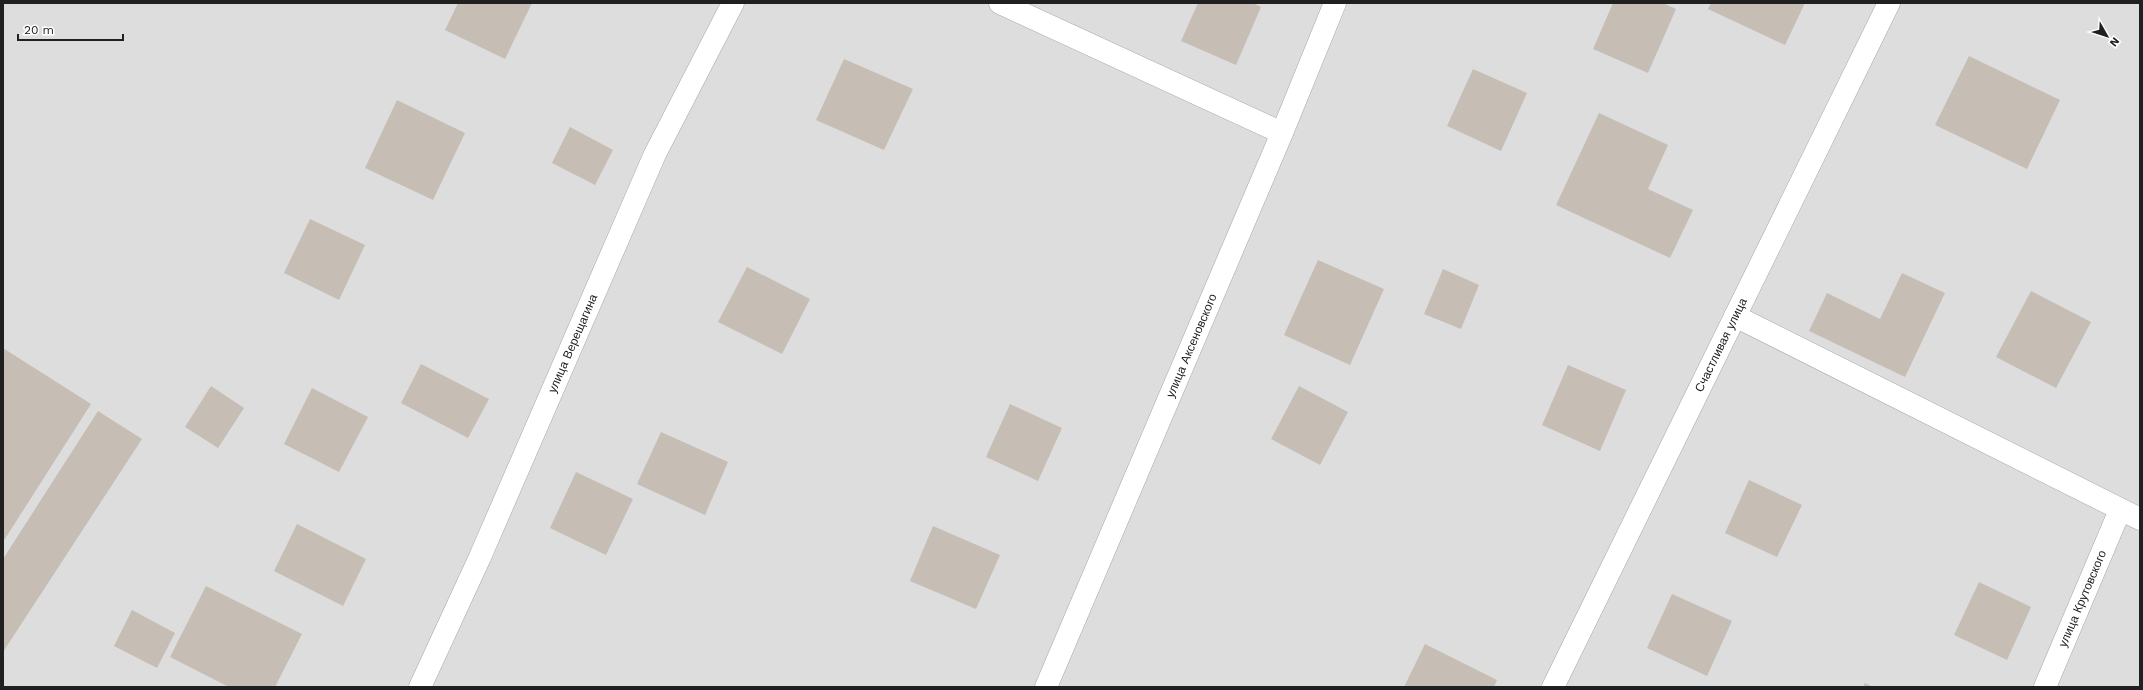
<svg xmlns="http://www.w3.org/2000/svg" width="2143" height="690" font-family="'Work Sans',sans-serif">
  <style>
    .residential { fill: #dedddd }
    .building { fill: #c6bdb5 }
    .lines { fill: none; stroke-linecap: round; stroke-linejoin: round }
    .minor-casing { stroke: #a7a7a7; stroke-width: 23 }
    .minor { stroke: #fff; stroke-width: 22 }
    .labels { text-anchor: middle; stroke-width: 3.5; stroke-linejoin: round; paint-order: stroke }
    .street-label { font-size: 12px; fill: #202020; stroke: #fff }
  </style>
  <rect width="100%" height="100%" fill="#f1ede6"/>
  <path class="residential" d="M3,3h2137v684h-2137z"/>
  <path class="building" d="M458,3h74l-27,56 -60,-29z
    M1198,3h55l8,4 -25,58 -55,-24z
    M1613,3h50l13,6 -28,64 -55,-24z
    M1711,3h94l-20,42 -77,-36z
    M1969,56l91,44 -33,69 -92,-44z
    M844,59l69,30 -29,61 -68,-30z
    M1473,69l54,24 -26,58 -54,-25z
    M397,100l68,33 -32,67 -68,-32z
    M1599,113l69,32 -20,44 45,21 -23,48 -114,-53z
    M570,127l43,23 -18,35 -43,-22z
    M310,219l55,26 -26,55 -55,-27z
    M1318,260l66,29 -34,76 -66,-30z
    M747,267l63,32 -28,55 -64,-32z
    M1443,269l36,16 -18,44 -37,-15z
    M1902,273l43,20 -40,84 -96,-46 18,-38 53,26z
    M2031,291l60,31 -35,66 -60,-31z
    M3,348l88,56 -88,138z
    M421,364l68,35 -21,39 -67,-35z
    M1568,365l58,25 -26,61 -58,-26z
    M211,386l33,22 -26,40 -33,-21z
    M1299,386l49,26 -28,53 -49,-26z
    M312,388l56,29 -29,55 -55,-28z
    M1010,404l52,24 -24,53 -52,-24z
    M98,411l44,28 -139,213v-93z
    M661,432l67,30 -23,53 -68,-31z
    M576,472l57,27 -27,56 -56,-27z
    M1749,480l53,25 -25,52 -52,-24z
    M297,524l69,35 -23,47 -69,-35z
    M933,526l67,29 -24,54 -66,-28z
    M1979,582l52,25 -24,53 -53,-25z
    M206,586l96,48 -27,53h-46l-59,-30z
    M1672,594l60,27 -25,55 -60,-28z
    M132,610l43,23 -18,35 -43,-22z
    M1425,644l72,36 -3,7h-90z
    M1865,683l8,4h-10z"/>
  <g class="lines">
    <defs>
      <g id="minor">
        <path d="M1000,3l282,130"/>
        <path d="M1735,316l405,203"/>
        <path id="s1" d="M420,687l60,-130 175,-403 78,-151"/>
        <path id="s2" d="M1046,687l236,-554 53,-130"/>
        <path id="s3" d="M1553,687l336,-684"/>
        <path id="s4" d="M2045,687l75,-177"/>
      </g>
    </defs>
    <use href="#minor" class="minor-casing"/>
    <use href="#minor" class="minor"/>
  </g>
  <g class="labels">
    <g class="street-label">
      <text dy="4" stroke="none"><textPath href="#s1" startOffset="376">улица Верещагина</textPath></text>
      <text dy="4" stroke="none"><textPath href="#s2" startOffset="371">улица Аксеновского</textPath></text>
      <text dy="4" stroke="none"><textPath href="#s3" startOffset="381">Счастливая улица</textPath></text>
      <text dy="4" stroke="none"><textPath href="#s4" startOffset="96">улица Крутовского</textPath></text>
    </g>
  </g>
  <rect width="2143" height="690" fill="none" stroke="#202020" stroke-width="8"/>
  <g transform="translate(2107 36) rotate(129)" stroke="#ffffff" stroke-width="3" paint-order="stroke">
  <path d="M0-3L7 15L0 10L-7 15Z" fill="#202020"/>
  <text y="-6" font-size="11" font-weight="bold" text-anchor="middle" fill="#202020">N</text>
  </g>
  <path d="M18 34v6h105v-6" fill="none" stroke="#202020" stroke-width="2"/>
  <text x="24" y="34" font-size="12" fill="#202020" stroke="#ffffff" stroke-width="3" paint-order="stroke">20 m</text>
</svg>
